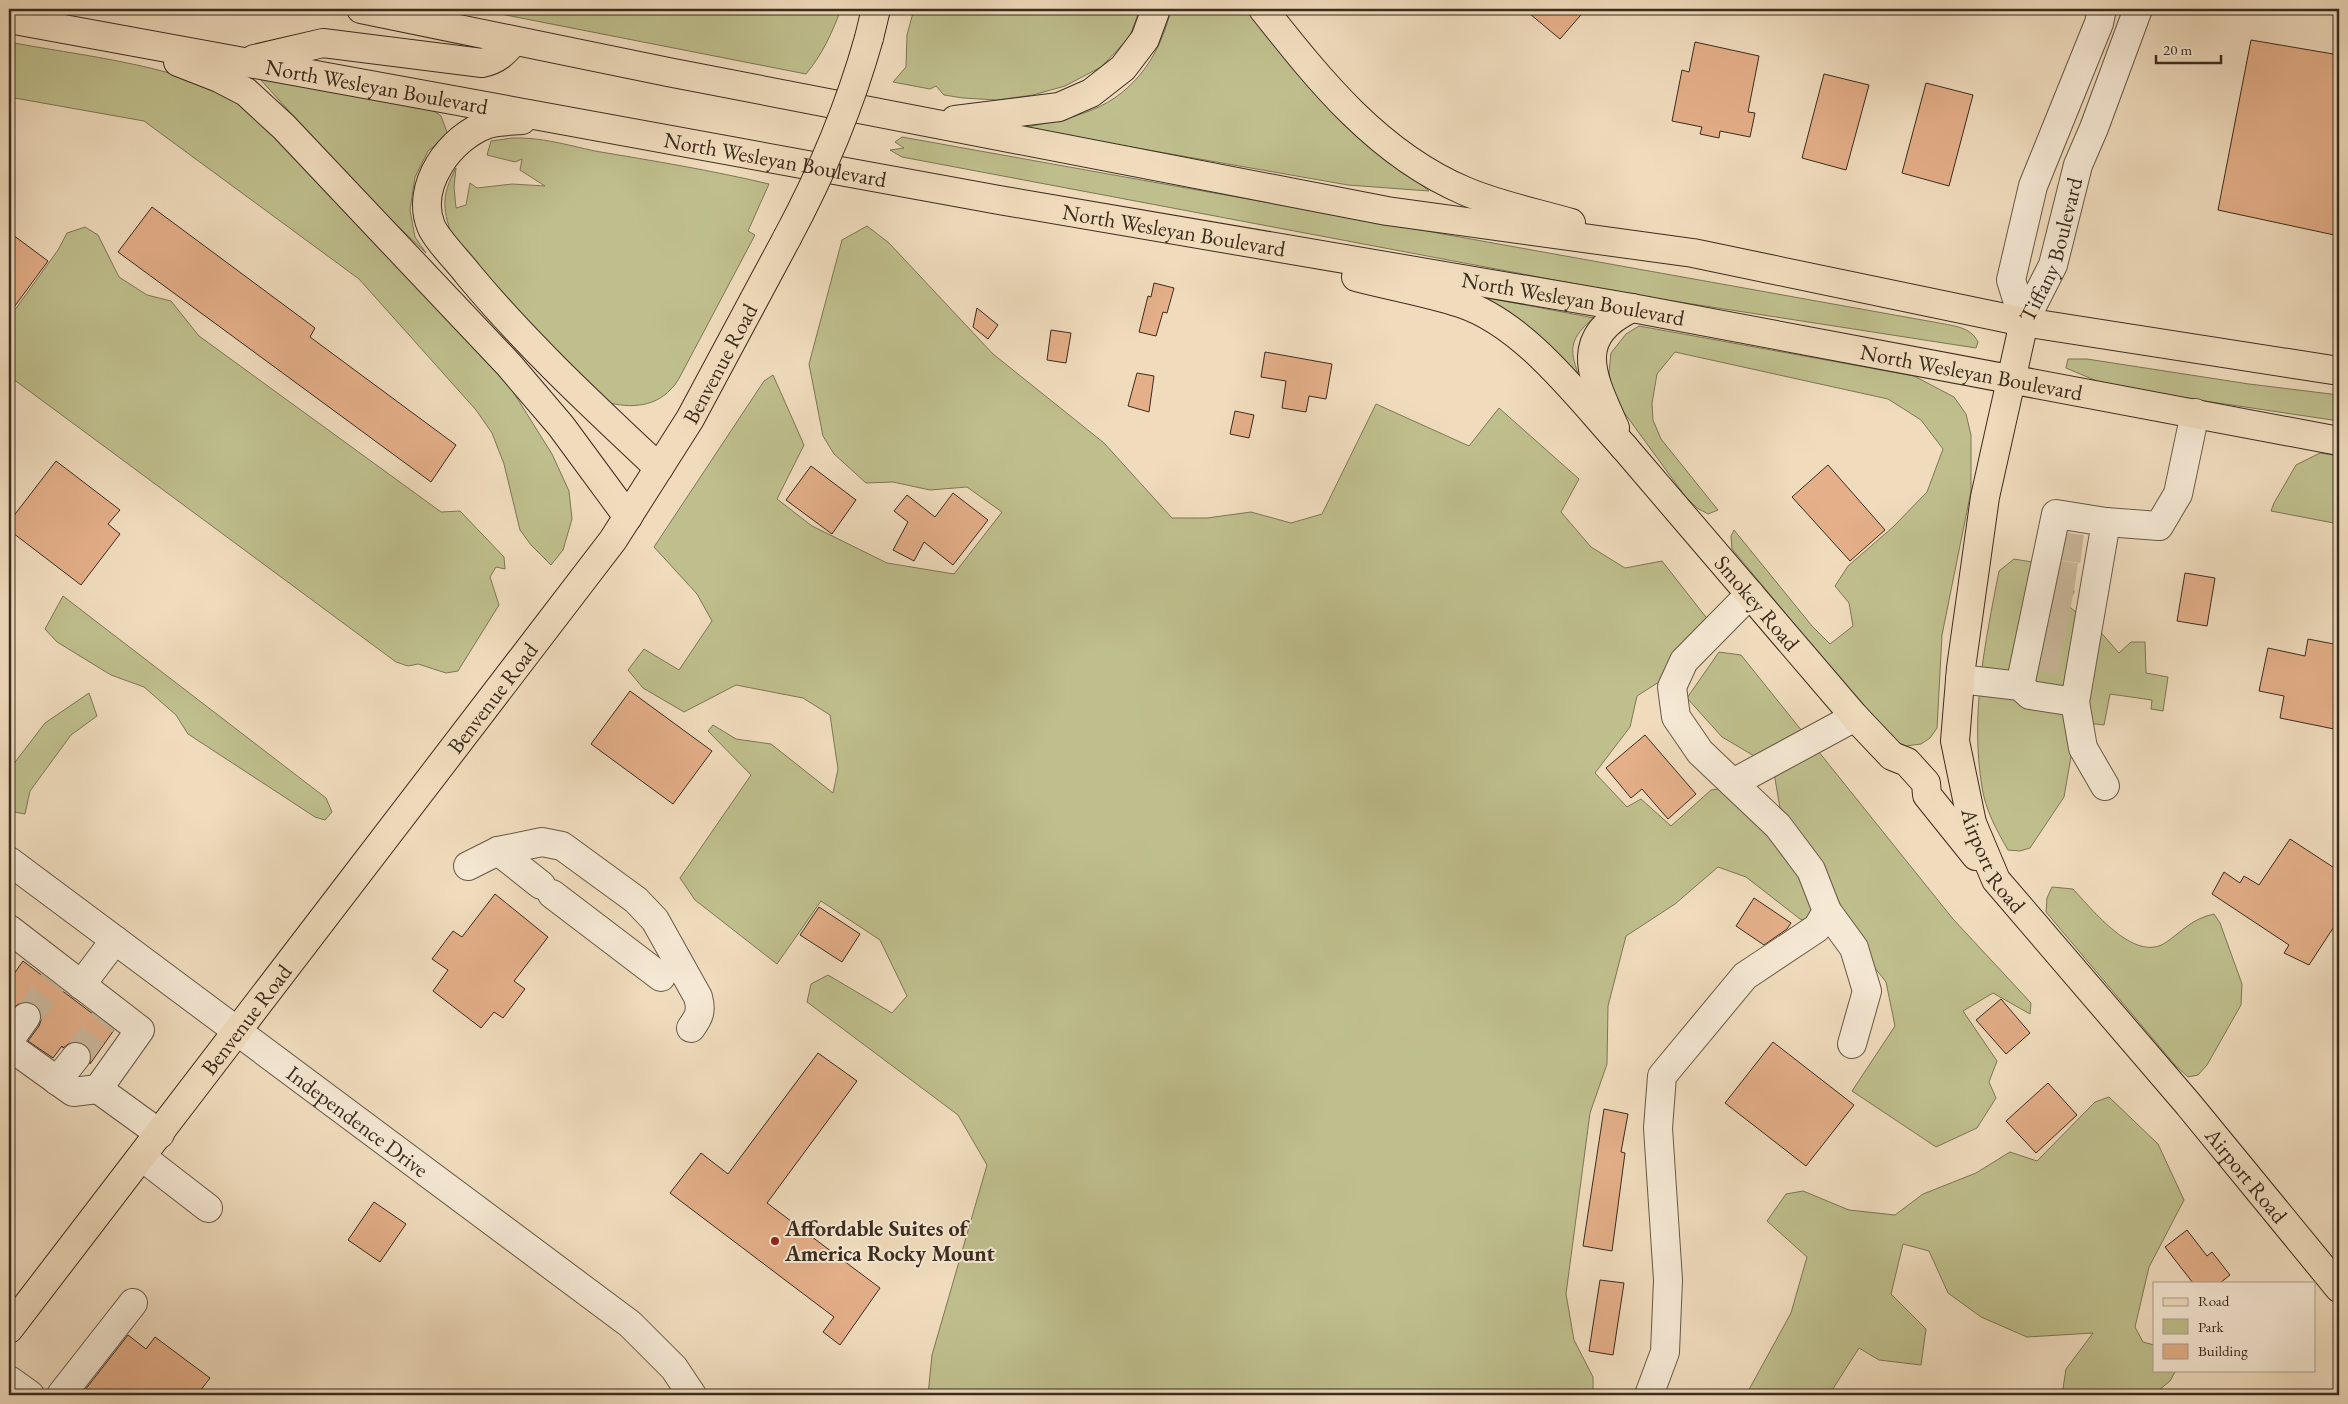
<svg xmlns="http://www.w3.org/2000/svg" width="2348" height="1404" font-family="'EB Garamond',serif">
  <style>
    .green { fill: #bfbf8d; stroke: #7d7656 }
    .building { fill: #e4af89; stroke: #3b2c1e }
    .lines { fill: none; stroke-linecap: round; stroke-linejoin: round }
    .minor-tunnel { stroke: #ccb99d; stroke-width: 28; stroke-dasharray: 28 14; stroke-linecap: butt }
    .minor-casing { stroke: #685846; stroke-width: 30 }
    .major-casing { stroke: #3b2c1e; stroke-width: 30 }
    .highway-casing { stroke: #3b2c1e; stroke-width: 30 }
    .minor { stroke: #f5e8d4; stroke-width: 28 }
    .major { stroke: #f0dcbd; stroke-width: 28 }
    .highway { stroke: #f0dcbd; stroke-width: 28 }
    .major-bridge-casing { stroke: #3b2c1e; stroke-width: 30; stroke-linecap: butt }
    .major-bridge { stroke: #f0dcbd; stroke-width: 28 }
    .poi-dot { fill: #8f2418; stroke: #f5e8d4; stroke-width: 2 }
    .labels { text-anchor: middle; stroke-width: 4; stroke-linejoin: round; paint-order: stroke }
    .street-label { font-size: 22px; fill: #3b2c1e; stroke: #f5e8d4 }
    .poi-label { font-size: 22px; font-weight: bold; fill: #3b2c1e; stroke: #f5e8d4; text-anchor: start }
  </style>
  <rect width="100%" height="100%" fill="#f0dcbd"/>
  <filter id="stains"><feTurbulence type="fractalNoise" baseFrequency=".004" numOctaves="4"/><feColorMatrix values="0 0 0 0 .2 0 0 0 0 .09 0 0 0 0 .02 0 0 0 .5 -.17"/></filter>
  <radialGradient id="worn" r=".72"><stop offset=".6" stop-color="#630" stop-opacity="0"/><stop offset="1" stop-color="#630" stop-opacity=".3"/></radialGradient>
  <path class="green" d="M475,9h366c-9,24 -19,46 -35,65z
    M914,9h226l-11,29 -28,29 -36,19 -32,9 -36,5 -34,-2 -19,-3 -8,-9 -6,3 -37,-7 13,-15 1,-32z
    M1171,9h79l109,125 70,57 -81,-6 -326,-57c23,-5 48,-9 70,-18 44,-18 69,-57 79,-101z
    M9,42c67,13 161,22 220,54 9,5 17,13 25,18l253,268 45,72 17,37 3,28 -9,31 -12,15 -20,-20 -11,-15 -16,-66 -12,-31 -16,-23 -117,-131 -215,-158 -135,-24z
    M260,79l129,18 41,11 11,8 7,19 -20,16 -13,26 -5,33 5,27 11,16 -63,-60z
    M902,137l1037,186c15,3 32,4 39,19l-2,6 -342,-53 -732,-138 -12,-7 14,-2 -9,-6z
    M512,138c29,-1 55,7 83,13 59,10 115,19 174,33l-21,47 7,4 -71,134c-4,7 -7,15 -13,20 -18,20 -45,19 -69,12l-148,-159c-11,-32 -14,-44 2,-74l-2,19 2,21 10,-3 4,-22 7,5 35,-4 33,2 -25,-16 2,-11 -7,3 -28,-7 4,-14z
    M867,226l22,17 104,111 111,89 68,75h35l44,-6 40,11 31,-9 54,-110 93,42 30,-38 80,71 -18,33 30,35 34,21 37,-7 47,60 -36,52 -36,23 -7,31 -35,46 32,34 14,-8 30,27 40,-36 22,-3 87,72 -40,-51 -7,-41 -51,-30 -35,-39 32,-46 22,3 212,264 78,84 -1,11 -37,-21 -30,18 34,50 -8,21 7,16 -19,30 -41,19 -84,-56 43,-65 -9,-44 -36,-46 -50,-17 -54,-42 -28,-10 -43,37 -49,32 -18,70 -1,58 -17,49 -24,181 8,46 19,37v18h-665l4,-40 55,-190 -29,-50 -151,-113 4,-18 17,-9 64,38 15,-17 -27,-56 -59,-39 -44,63 -82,-64 -15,-22 71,-103 -43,-44 5,-6 23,14 35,5 62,49 5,-24 -8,-54 -27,-17 -67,-13 -52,27 -41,-24 -15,-18 16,-21 35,21 33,-49 -15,-27 -43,-47 110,-166 9,-6 31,70 -27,54 35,27 75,37 67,11 48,-62 -35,-25 -37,3 -37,-8 -27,1 -32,-29 -11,-18 -14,-72 33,-124z
    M85,227l13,8 21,42 28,18 24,6 28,35 242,176 19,-1 44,46 1,12 -9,-2 -6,10 9,28 -41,66 -12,2 -28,-9 -10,2 -12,-4 -387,-286v-58l49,-68 9,-17z
    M1468,294l126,24c-30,24 -23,37 -11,68z
    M1639,326l275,50 40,21 12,17 5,21v56l-29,144 -5,93 -7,10 -9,6 -15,2 -11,-5 -33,-36 -130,-156 -1,-13 3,-6 78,96 18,18 23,-18 -4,-23 -14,-17 13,-20 45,-39 34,-35 16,-43 -22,-29 -33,-21 -213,-47 -18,22 -5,29 1,17 8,19 57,71 -10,4 -11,-6 -12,-12 -62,-85 -12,-22 -2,-17 2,-19 15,-19z
    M2068,359h19l162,25 90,11v26l-181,-27 -61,-13 -31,-13z
    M2320,453l19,3v68l-68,-13 3,-8 22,-38z
    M2014,559l24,4 32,12 4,17 -7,13 30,23 22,25 12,-11h14l1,31 22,4 -5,34 -12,-2 1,-9 -42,-6 -6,31 -27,-3 -13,75 -34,51 -10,3 -12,-1c-11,-19 -23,-41 -26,-63 -12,-73 3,-144 17,-216z
    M63,596l263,202 6,14 -7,8 -10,-3 -127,-83 -12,-19 -32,-28 -33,-12 -54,-33 -12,-13z
    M89,693l8,23 -26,19 -41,56 -5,23 -16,-3v-41l36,-47z
    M2052,887l21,2c19,20 61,74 92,54 18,-12 26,-24 49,-29l6,9 22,61 -1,21 -34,60 -9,10 -10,2 -13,-12 -129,-153 1,-14z
    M2109,1097l49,47 26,56 -35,67 -14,60 8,15 11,3v25h22l-6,11 -17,14h-91l4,-26 27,-36 -66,4 -46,-20 -33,-24 -19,-42 -26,-7 -12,50 35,35 -5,36 -42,-5 -20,-12 -30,47h-83l45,-82 16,-56 -40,-36 19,-27 17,-3 46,19 46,5 28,-21 53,-21 34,-21 27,9 58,-59z"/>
  <path class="building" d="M1524,9h62l-26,30z
    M2251,40l88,15v181l-121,-26z
    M1695,42l64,14 -11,56 7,1 -5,24 -30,-6 -1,7 -19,-4 2,-7 -30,-6 10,-51 7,2z
    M1824,74l45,11 -23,85 -44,-12z
    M1926,83l47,12 -24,91 -47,-13z
    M152,207l163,121 -5,9 146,108 -25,37 -313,-230z
    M9,232l39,29 -39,53z
    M1154,283l20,5 -7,25 -4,-1 -7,24 -17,-4 9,-36 3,1z
    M977,308l21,17 -10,14 -15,-12z
    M1051,330l20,3 -5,30 -19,-3z
    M1265,352l67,12 -6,35 -17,-3 -3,16 -24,-4 4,-27 -25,-4z
    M1137,373l17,3 -5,36 -21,-6z
    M1235,411l19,4 -5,23 -19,-4z
    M56,461l64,49 -12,14 12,10 -39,51 -72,-55v-8z
    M1828,465l57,65 -35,31 -58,-64z
    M811,466l45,34 -24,34 -46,-34z
    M953,493l35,27 -35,45 -29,-23 -10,19 -21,-11 15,-28 -14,-11 13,-16 28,22z
    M2185,573l30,5 -8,48 -30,-5z
    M2308,639l31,6v85l-59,-12 4,-22 -25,-5 9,-43 37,8z
    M630,691l82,60 -39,53 -82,-60z
    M1645,735l51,59 -28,25 -26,-30 -11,9 -25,-30z
    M2290,839l49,32v48l-30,46 -25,-12 5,-8 -77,-51 12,-22 16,11 4,-7 15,9z
    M495,894l53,43 -34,44 11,8 -22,29 -9,-6 -13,16 -48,-37 15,-21 -16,-11 21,-28 9,6z
    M1754,898l37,25 -4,6 -23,16 -28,-19z
    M819,907l41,27 -18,28 -42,-27z
    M23,961l91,69 -24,34v-13l-4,-6 -7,-3h-8l-8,6 -1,-2 -9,12 -25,-17 11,-15 3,-8 -2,-8 -5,-6 -7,-2 -8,1 -7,5 -4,-3v-24z
    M2001,999l29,34 -24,21 -30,-34z
    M1773,1042l81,63 -48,61 -81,-63z
    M818,1053l39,28 -90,122 113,85 -40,57 -17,-13 11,-15 -164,-124 31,-40 27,21z
    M2048,1083l29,32 -41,38 -30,-32z
    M1604,1109l24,5 -7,38 4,1 -13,98 -29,-5z
    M374,1202l32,22 -26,38 -32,-22z
    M2187,1230l20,26 5,-4 18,23 -10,8h-27l-28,-36z
    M1600,1280l24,3 -11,72 -24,-4z
    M128,1335l18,14 9,-12 55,41 -13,17h-116z"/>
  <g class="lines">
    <path class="minor-tunnel" d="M2059,546l23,3
      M2054,574l22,3
      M2050,601l21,4
      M2044,629l22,4
      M2038,657l22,3
      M26,1017l27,-35
      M76,1057l29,-38"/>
    <defs>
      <g id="minor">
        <path id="s1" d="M2024,322l29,-57 25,-100 16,-37 44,-119"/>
        <path d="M2024,322l-13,-42 22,-94 66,-163 3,-14"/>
        <path d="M2106,522l53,4 19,-32 17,-81"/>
        <path d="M1960,679l60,7 10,9 45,7 31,-180 -50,-8 -36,172"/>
        <path d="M2075,702l8,46 22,38"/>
        <path d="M1733,783l122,-66"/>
        <path d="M498,851l43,34"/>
        <path id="s2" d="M9,861l621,463 44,44 18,27"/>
        <path d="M468,866l30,-15 44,-9 20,4 74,54 19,20 43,77c4,14 1,20 -7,31"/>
        <path d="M552,894l109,83"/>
        <path d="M1827,911l27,37 13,43 -15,53"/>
        <path d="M9,929l131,101 -42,59 62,45"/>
        <path d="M81,985l34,-45"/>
        <path d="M9,1041l17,-24"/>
        <path d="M9,1046l64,46 25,-3"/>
        <path d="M57,1081l19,-24"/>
        <path d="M142,1157l66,51"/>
        <path d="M9,1380l21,15"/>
        <path d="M61,1395l72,-92"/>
        <path d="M1649,1395l16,-43 3,-72 -10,-152 4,-52 83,-100 72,-48 10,-17 -16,-41 -33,-44 -78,-74 -24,-35 -4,-30 12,-26 66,-67"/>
      </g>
      <g id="major">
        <path d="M869,38l7,-29"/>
        <path id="s3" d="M2024,322l-39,175 -24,171 -6,73 17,82 24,57 193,225 150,183"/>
        <path id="s4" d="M1624,447l231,270 37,39 15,6 19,21 1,12 49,61"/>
        <path id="s5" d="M9,1329l604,-789 77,-121 97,-181"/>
      </g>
      <g id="highway">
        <path d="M361,9l307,63 719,139 306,42 331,69 315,49"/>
        <path d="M1263,9c57,72 115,145 202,182 32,14 72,22 106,32"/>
        <path id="s6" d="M9,19l990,181 633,108 707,133"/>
        <path d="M254,59l69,-16 159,20c15,-3 22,-10 32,-22"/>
        <path d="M178,62l41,16 27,14 38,35 225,238 52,61 67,91"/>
        <path d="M522,120c-11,1 -24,1 -34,4 -38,13 -73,62 -57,102 5,13 28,36 37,48 58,70 125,132 191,194"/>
        <path d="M955,120l104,-13 32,-14 32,-25 22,-29 11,-30"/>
        <path d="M1356,277c34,9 70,15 104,26 65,21 119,95 164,144"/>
        <path d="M1615,428c-22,-50 -45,-90 17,-120"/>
      </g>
    </defs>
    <use href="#minor" class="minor-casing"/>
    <use href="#major" class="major-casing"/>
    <use href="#highway" class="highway-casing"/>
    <use href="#minor" class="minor"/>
    <use href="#major" class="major"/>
    <use href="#highway" class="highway"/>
    <defs>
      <path id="major-bridge" d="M787,238c35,-65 62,-129 82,-200"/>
    </defs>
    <use href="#major-bridge" class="major-bridge-casing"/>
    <use href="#major-bridge" class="major-bridge"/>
  </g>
  <circle class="poi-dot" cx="775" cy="1241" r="5"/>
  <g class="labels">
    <g class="street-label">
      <text dy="8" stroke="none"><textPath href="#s6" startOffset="374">North Wesleyan Boulevard</textPath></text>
      <text dy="8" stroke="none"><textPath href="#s6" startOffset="779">North Wesleyan Boulevard</textPath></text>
      <text dy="8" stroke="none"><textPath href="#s6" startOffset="1184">North Wesleyan Boulevard</textPath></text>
      <text dy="8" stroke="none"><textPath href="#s1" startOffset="78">Tiffany Boulevard</textPath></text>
      <text dy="8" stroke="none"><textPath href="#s6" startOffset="1589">North Wesleyan Boulevard</textPath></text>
      <text dy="8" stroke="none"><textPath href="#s5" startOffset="1200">Benvenue Road</textPath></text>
      <text dy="8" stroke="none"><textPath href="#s6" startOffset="1994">North Wesleyan Boulevard</textPath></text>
      <text dy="8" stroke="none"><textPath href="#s4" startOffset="205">Smokey Road</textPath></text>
      <text dy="8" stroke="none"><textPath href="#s5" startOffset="795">Benvenue Road</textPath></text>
      <text dy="8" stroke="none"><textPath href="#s3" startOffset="552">Airport Road</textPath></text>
      <text dy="8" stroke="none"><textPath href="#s5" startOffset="390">Benvenue Road</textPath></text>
      <text dy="8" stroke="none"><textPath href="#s2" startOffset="435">Independence Drive</textPath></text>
      <text dy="8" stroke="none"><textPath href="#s3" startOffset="958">Airport Road</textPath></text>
    </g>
    <g class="poi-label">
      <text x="785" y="1236">Affordable Suites of<tspan x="785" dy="25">America Rocky Mount</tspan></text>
    </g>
  </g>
  <rect width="2348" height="1404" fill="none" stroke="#f0dcbd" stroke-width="30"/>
  <rect x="10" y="10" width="2328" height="1384" fill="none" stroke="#3b2c1e" stroke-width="2.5"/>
  <rect x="15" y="15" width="2318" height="1374" fill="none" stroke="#3b2c1e"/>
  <rect x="2153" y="1282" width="162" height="90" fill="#f5e8d4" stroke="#ab9d8b"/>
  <rect x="2163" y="1298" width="25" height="8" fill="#f0dcbd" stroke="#ab9d8b"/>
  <text x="2198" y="1306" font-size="15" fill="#3b2c1e">Road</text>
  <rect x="2163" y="1319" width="25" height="15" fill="#bfbf8d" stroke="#ab9d8b"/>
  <text x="2198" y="1332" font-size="15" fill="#3b2c1e">Park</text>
  <rect x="2163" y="1344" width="25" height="15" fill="#e4af89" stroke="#ab9d8b"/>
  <text x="2198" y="1356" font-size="15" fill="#3b2c1e">Building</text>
  <path d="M2156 55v8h65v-8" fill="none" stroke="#3b2c1e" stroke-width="2.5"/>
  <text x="2163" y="55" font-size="15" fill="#3b2c1e" stroke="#f5e8d4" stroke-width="4" paint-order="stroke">20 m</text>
  <rect width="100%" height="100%" filter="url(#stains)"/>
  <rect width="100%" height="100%" fill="url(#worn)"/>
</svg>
